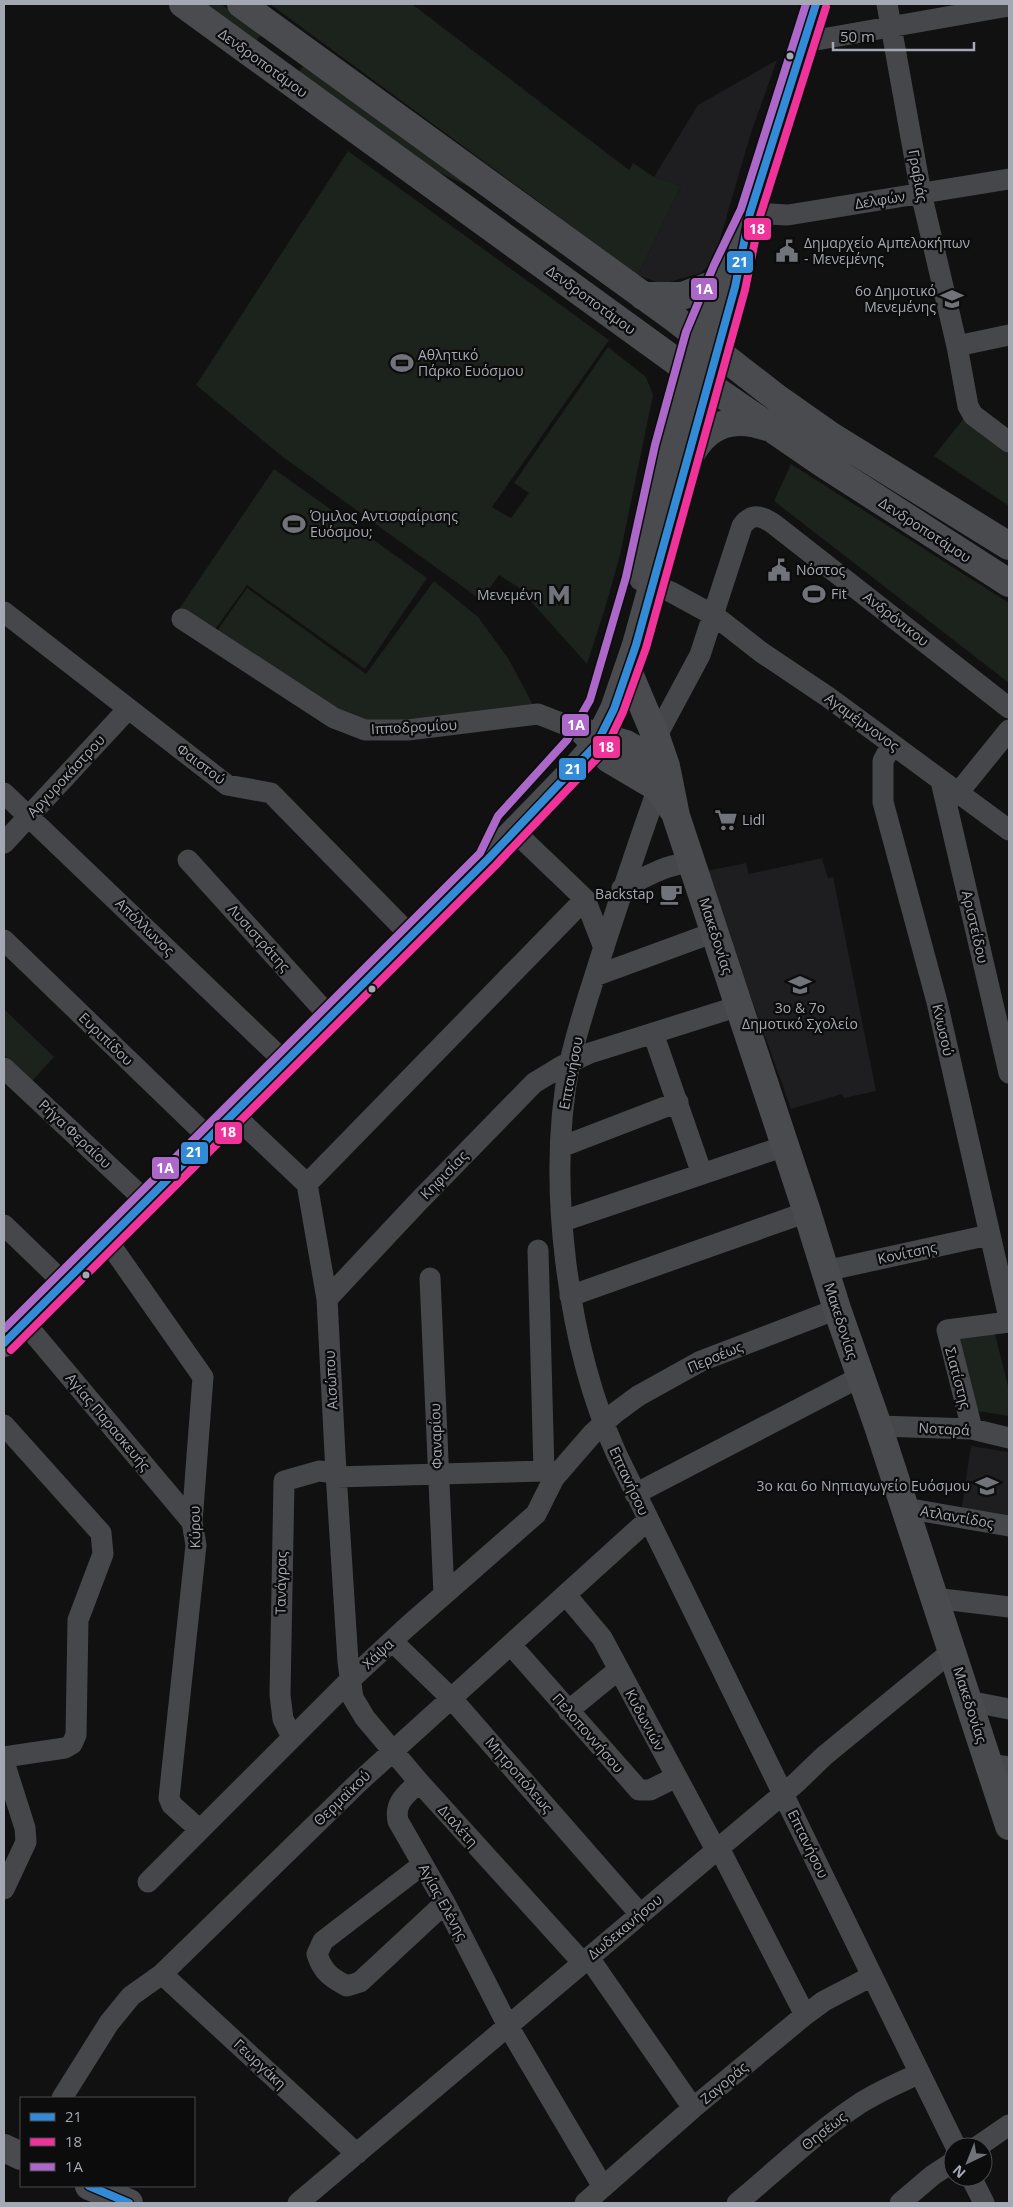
<svg xmlns="http://www.w3.org/2000/svg" width="1013" height="2207" font-family="'Open Sans',sans-serif">
  <style>
    .built { fill: #1e1e20 }
    .green { fill: #1c221c }
    .lines { fill: none; stroke-linecap: round; stroke-linejoin: round }
    .street { stroke: #46474b; stroke-width: 21 }
    .secondary { stroke: #4a4b4f; stroke-width: 28 }
    .bus-1-casing { stroke: #0c0c0d; stroke-width: 11 }
    .bus-2-casing { stroke: #0c0c0d; stroke-width: 11 }
    .bus-3-casing { stroke: #0c0c0d; stroke-width: 11 }
    .bus-1 { stroke: #338bd7; stroke-width: 8 }
    .bus-2 { stroke: #ef339a; stroke-width: 8 }
    .bus-3 { stroke: #ac68c9; stroke-width: 8 }
    .bus-dot { fill: #a4a8b2; stroke: #0c0c0d; stroke-width: 2 }
    .labels { text-anchor: middle; stroke-width: 4.5; stroke-linejoin: round; paint-order: stroke }
    .street-label { font-size: 14px; fill: #a4a8b2; stroke: #0c0c0d }
    .poi-label { font-size: 14px; fill: #a4a8b2; stroke: #0c0c0d; text-anchor: start }
    .line-badge { stroke: #0c0c0d; stroke-width: 2 }
    .badge-label { font-size: 14px; text-anchor: middle; font-weight: bold; fill: #fff }
  </style>
  <rect width="100%" height="100%" fill="#111112"/>
  <path class="built" d="M777,60l-27,76 -36,124 -13,13 -39,11 -24,-9 43,-89 -27,-9 44,-72z
    M822,858l6,20 5,-1 43,214 -32,7 -2,-4 -51,15 -85,-238 40,-8 3,11z
    M971,1446l38,6v69l-48,-8z"/>
  <path class="green" d="M206,4h15l41,29 -6,8z
    M270,4h142l217,166 4,-7 21,14 27,9 -43,89z
    M305,63l174,128 -43,-20 -137,-99z
    M348,151l261,189 -117,167 19,11 18,-25 -15,-10 94,-136 38,30 7,18 -33,160 -14,50 -19,59 -69,-77 -19,-12 -18,25 -198,-143 -87,-72z
    M968,413l41,32v61l-75,-50z
    M791,464l218,139v80l-235,-182z
    M274,469l153,109 -62,91 -118,-84 -36,50 -34,-23z
    M434,581l44,36 30,41 30,56 -173,16 -153,-92 35,-50 119,86z
    M4,1009l50,48 -22,24 -28,-26z
    M995,1334l14,56v26l-32,-5 -20,-72z"/>
  <g class="lines">
    <path class="street" d="M887,4l34,189 36,153 11,60 5,9 36,27
      M805,42l204,-36
      M750,213l38,2 221,-36
      M957,346l52,-11
      M640,580l31,12 44,24 46,36 67,45 181,133
      M4,612l223,173 44,8 140,143
      M182,619l152,99 31,12h43l130,-16 46,18
      M656,737l44,-82 42,-129c10,-14 21,-10 33,-1l234,183
      M892,744l-9,17v41l54,200 72,316
      M941,781l68,292
      M658,788c-20,55 -38,110 -56,165 -11,36 -24,72 -32,109 -24,119 -3,283 47,393l339,692
      M4,793l281,269
      M958,793l51,-63
      M514,831l71,68 19,49
      M4,843l124,-134
      M188,860l142,157
      M622,888c22,-9 47,-27 70,-24
      M4,940l205,198
      M595,976l120,-44
      M653,1033l49,141
      M4,1068l142,133
      M233,1114l74,70 20,115 9,174 12,189 5,36 12,20 54,64 164,181
      M561,1147l117,-45
      M307,1184l278,-285
      M563,1221l222,-75
      M4,1225l60,58
      M107,1240l96,137 -11,145 4,23 -27,253 3,7 28,25
      M538,1250l6,221 10,7
      M825,1271l164,-36
      M430,1278l14,317
      M570,1296l237,-84
      M327,1299l90,-96 117,-120 28,-17 28,-13 149,-47
      M24,1322l168,200
      M4,1425l97,108 2,21 -25,66 -2,115 -4,9 -7,4 -61,9
      M878,1426l94,3 37,9
      M972,1429l-25,-99 62,-8
      M336,1477l208,-6
      M635,1494l225,-117
      M905,1508l104,18
      M566,1595l36,43 114,212
      M934,1598l75,9
      M392,1641l60,58 188,215
      M511,1645l128,145h11l26,-13
      M968,1701l41,8
      M568,1711l50,-41
      M292,1737l-9,-18 -3,-24 4,-214 35,-10 17,2
      M4,1762l21,66 1,14 -22,47
      M989,1764l20,3
      M419,1782c-13,13 -25,20 -21,39l47,82 63,123 95,161
      M719,1848l86,167
      M422,1865l-99,76 -6,13c5,17 14,24 30,32l13,-4 85,-79
      M148,1882l202,-202 57,-53 129,-113 18,-36 39,-45 22,-20 23,-17 63,-35 136,-52
      M589,1958l104,150
      M162,1974l195,180
      M62,2098l47,-75 22,-27 31,-22 198,-193 288,-261
      M977,2147l32,-22
      M971,2177l13,26
      M298,2203l498,-420 28,-27 128,-105
      M585,2203l108,-95 112,-93 19,-14 48,-25
      M737,2203c40,-33 78,-70 122,-99 18,-12 40,-21 61,-31
      M900,2203l33,-28 20,-13"/>
    <path class="secondary" d="M183,4l524,380 115,79 187,120
      M241,4l433,314 103,80 54,38 178,110
      M643,296h39l35,-13
      M691,454c18,-32 44,-38 76,-27
      M638,568c24,-102 41,-208 87,-304
      M628,671l28,66 10,29 10,50 131,396 30,97 41,117 131,400
      M584,732l25,27 49,29 15,22
      M584,732l42,12 40,22
      M4,1343l484,-484 88,-91 20,-23 18,-36 22,-64 99,-358 15,-74 66,-209
      M4,2148l17,8
      M89,2186l40,17"/>
    <defs>
      <path id="bus-1" d="M4,1343l484,-484 108,-114 18,-36 22,-64 99,-358 15,-74 66,-209
        M89,2186l40,17"/>
      <path id="bus-2" d="M11,1350l484,-484 110,-116 18,-38 23,-64 99,-358 15,-74 66,-209"/>
      <path id="bus-3" d="M4,1329l476,-476 18,-37 69,-76 23,-40 36,-123 29,-132 31,-113 28,-67 27,-56 65,-205"/>
    </defs>
    <use href="#bus-1" class="bus-1-casing"/>
    <use href="#bus-2" class="bus-2-casing"/>
    <use href="#bus-3" class="bus-3-casing"/>
    <use href="#bus-1" class="bus-1"/>
    <use href="#bus-2" class="bus-2"/>
    <use href="#bus-3" class="bus-3"/>
  </g>
  <defs>
    <symbol id="civic-bare" viewBox="-9 -9 18 18"><path d="M-.6-6.5H3V-4.5H.6V-3L4-1V1h2V6H-6V1h2V-1L-.6-3ZM-1.2 2.5V6h2.4V2.5Z" fill="#71737a" stroke="#0c0c0d" stroke-width="2.5" paint-order="stroke"/></symbol>
    <symbol id="school-bare" viewBox="-9 -9 18 18"><path d="M0-5L7-2L0 1L-7-2ZM-4 1L0 2.5L4 1V4Q0 6-4 4Z" fill="#71737a" stroke="#0c0c0d" stroke-width="2.5" paint-order="stroke"/></symbol>
    <symbol id="stadium-bare" viewBox="-9 -9 18 18"><path d="M0-5a6.5 5 0 1 0 0 10a6.5 5 0 1 0 0-10ZM-3.5-1.8h7v3.6h-7Z" fill="#71737a" stroke="#0c0c0d" stroke-width="2.5" paint-order="stroke"/></symbol>
    <symbol id="metro-bare" viewBox="-9 -9 18 18"><path d="M-5.5 5V-5H-3L0 0L3-5H5.5V5H3V-.5L0 4L-3-.5V5Z" fill="#71737a" stroke="#0c0c0d" stroke-width="2.5" paint-order="stroke"/></symbol>
    <symbol id="supermarket-bare" viewBox="-9 -9 18 18"><path d="M-6-5.5h2.5l.6 2H6L4.5 2H-2.5L-4.4-4H-6ZM-1.5 3.2a1.3 1.3 0 1 0 .1 0ZM3 3.2a1.3 1.3 0 1 0 .1 0Z" fill="#71737a" stroke="#0c0c0d" stroke-width="2.5" paint-order="stroke"/></symbol>
    <symbol id="cafe-bare" viewBox="-9 -9 18 18"><path d="M-5.5-4.5H6V0H3Q3 3.5 0 3.5H-2.5Q-5.5 3.5-5.5 0ZM3-3.2v2h1.7v-2ZM-6 4.5H4V6H-6Z" fill="#71737a" stroke="#0c0c0d" stroke-width="2.5" paint-order="stroke"/></symbol>
  </defs>
  <g fill-rule="evenodd">
    <use href="#civic-bare" x="771" y="235" width="32" height="32"/>
    <use href="#school-bare" x="936" y="283" width="32" height="32"/>
    <use href="#stadium-bare" x="386" y="347" width="32" height="32"/>
    <use href="#stadium-bare" x="278" y="508" width="32" height="32"/>
    <use href="#civic-bare" x="763" y="554" width="32" height="32"/>
    <use href="#stadium-bare" x="798" y="578" width="32" height="32"/>
    <use href="#metro-bare" x="543" y="579" width="32" height="32"/>
    <use href="#supermarket-bare" x="710" y="804" width="32" height="32"/>
    <use href="#cafe-bare" x="655" y="878" width="32" height="32"/>
    <use href="#school-bare" x="784" y="969" width="32" height="32"/>
    <use href="#school-bare" x="971" y="1470" width="32" height="32"/>
  </g>
  <g class="bus-dot">
    <circle cx="790" cy="56" r="4.5"/>
    <circle cx="372" cy="989" r="4.5"/>
    <circle cx="86" cy="1275" r="4.5"/>
  </g>
  <g class="labels">
    <g class="street-label">
      <text transform="translate(263 63) rotate(36)" y="5">Δενδροποτάμου</text>
      <text transform="translate(918 176) rotate(80)" y="5">Γραβιάς</text>
      <text transform="translate(880 200) rotate(-9)" y="5">Δελφών</text>
      <text transform="translate(591 300) rotate(36)" y="5">Δενδροποτάμου</text>
      <text transform="translate(925 530) rotate(33)" y="5">Δενδροποτάμου</text>
      <text transform="translate(896 619) rotate(38)" y="5">Ανδρόνικου</text>
      <text transform="translate(862 722) rotate(36)" y="5">Αγαμέμνονος</text>
      <text transform="translate(414 727) rotate(-3)" y="5">Ιπποδρομίου</text>
      <text transform="translate(201 764) rotate(37)" y="5">Φαιστού</text>
      <text transform="translate(66 776) rotate(-47)" y="5">Αργυροκάστρου</text>
      <text transform="translate(145 927) rotate(44)" y="5">Απόλλωνος</text>
      <text transform="translate(975 927) rotate(77)" y="5">Αριστείδου</text>
      <text transform="translate(716 936) rotate(72)" y="5">Μακεδονίας</text>
      <text transform="translate(259 938) rotate(48)" y="5">Λυσιστράτης</text>
      <text transform="translate(943 1030) rotate(77)" y="5">Κνωσού</text>
      <text transform="translate(106 1039) rotate(44)" y="5">Ευριπίδου</text>
      <text transform="translate(571 1073) rotate(-79)" y="5">Επτανήσου</text>
      <text transform="translate(75 1134) rotate(43)" y="5">Ρήγα Φεραίου</text>
      <text transform="translate(444 1175) rotate(-46)" y="5">Κηφισίας</text>
      <text transform="translate(907 1253) rotate(-12)" y="5">Κονίτσης</text>
      <text transform="translate(841 1321) rotate(72)" y="5">Μακεδονίας</text>
      <text transform="translate(715 1357) rotate(-23)" y="5">Περσέως</text>
      <text transform="translate(958 1378) rotate(75)" y="5">Σιατίστης</text>
      <text transform="translate(331 1380) rotate(-93)" y="5">Αισώπου</text>
      <text transform="translate(108 1422) rotate(50)" y="5">Αγίας Παρασκευής</text>
      <text transform="translate(944 1429) rotate(3)" y="5">Νοταρά</text>
      <text transform="translate(436 1436) rotate(-92)" y="5">Φαναρίου</text>
      <text transform="translate(629 1481) rotate(65)" y="5">Επτανήσου</text>
      <text transform="translate(957 1517) rotate(10)" y="5">Ατλαντίδος</text>
      <text transform="translate(195 1527) rotate(-91)" y="5">Κύρου</text>
      <text transform="translate(281 1583) rotate(-89)" y="5">Τανάγρας</text>
      <text transform="translate(378 1654) rotate(-43)" y="5">Χάψα</text>
      <text transform="translate(970 1705) rotate(72)" y="5">Μακεδονίας</text>
      <text transform="translate(645 1720) rotate(62)" y="5">Κυδωνιών</text>
      <text transform="translate(588 1733) rotate(49)" y="5">Πελοποννήσου</text>
      <text transform="translate(519 1775) rotate(49)" y="5">Μητροπόλεως</text>
      <text transform="translate(342 1798) rotate(-44)" y="5">Θερμαϊκού</text>
      <text transform="translate(458 1826) rotate(48)" y="5">Διαλέτη</text>
      <text transform="translate(808 1844) rotate(64)" y="5">Επτανήσου</text>
      <text transform="translate(443 1902) rotate(61)" y="5">Αγίας Ελένης</text>
      <text transform="translate(625 1927) rotate(-40)" y="5">Δωδεκανήσου</text>
      <text transform="translate(260 2064) rotate(43)" y="5">Γεωργάκη</text>
      <text transform="translate(724 2083) rotate(-40)" y="5">Ζαγοράς</text>
      <text transform="translate(824 2131) rotate(-38)" y="5">Θησέως</text>
    </g>
    <g class="poi-label">
      <text x="804" y="248">Δημαρχείο Αμπελοκήπων<tspan x="804" dy="16">- Μενεμένης</tspan></text>
      <text x="936" y="296" text-anchor="end">6ο Δημοτικό<tspan x="936" dy="16">Μενεμένης</tspan></text>
      <text x="418" y="360">Αθλητικό<tspan x="418" dy="16">Πάρκο Ευόσμου</tspan></text>
      <text x="310" y="521">Όμιλος Αντισφαίρισης<tspan x="310" dy="16">Ευόσμου;</tspan></text>
      <text x="796" y="575">Νόστος</text>
      <text x="831" y="599">Fit</text>
      <text x="542" y="600" text-anchor="end">Μενεμένη</text>
      <text x="742" y="825">Lidl</text>
      <text x="654" y="899" text-anchor="end">Backstap</text>
      <text x="800" y="1013" text-anchor="middle">3ο &amp; 7ο<tspan x="800" dy="16">Δημοτικό Σχολείο</tspan></text>
      <text x="970" y="1491" text-anchor="end">3ο και 6ο Νηπιαγωγείο Ευόσμου</text>
    </g>
  </g>
  <g class="line-badge">
    <rect x="743" y="217" width="29" height="24" rx="5" fill="#ef339a"/>
    <rect x="726" y="250" width="28" height="24" rx="5" fill="#338bd7"/>
    <rect x="690" y="277" width="28" height="24" rx="5" fill="#ac68c9"/>
    <rect x="561" y="713" width="29" height="24" rx="5" fill="#ac68c9"/>
    <rect x="592" y="735" width="29" height="24" rx="5" fill="#ef339a"/>
    <rect x="558" y="757" width="29" height="24" rx="5" fill="#338bd7"/>
    <rect x="214" y="1121" width="29" height="24" rx="5" fill="#ef339a"/>
    <rect x="180" y="1141" width="29" height="24" rx="5" fill="#338bd7"/>
    <rect x="151" y="1156" width="29" height="24" rx="5" fill="#ac68c9"/>
  </g>
  <g class="badge-label">
    <text x="757" y="234">18</text>
    <text x="740" y="267">21</text>
    <text x="704" y="294">1Α</text>
    <text x="576" y="730">1Α</text>
    <text x="606" y="752">18</text>
    <text x="573" y="774">21</text>
    <text x="228" y="1137">18</text>
    <text x="194" y="1157">21</text>
    <text x="165" y="1173">1Α</text>
  </g>
  <rect width="1013" height="2207" fill="none" stroke="#a4a8b2" stroke-width="10"/>
  <rect x="20" y="2097" width="175" height="90" fill="#0c0c0d" stroke="#494a4f"/>
  <rect x="30" y="2113" width="25" height="8" fill="#338bd7" stroke="#494a4f"/>
  <text x="65" y="2122" font-size="15" fill="#a4a8b2">21</text>
  <rect x="30" y="2138" width="25" height="8" fill="#ef339a" stroke="#494a4f"/>
  <text x="65" y="2147" font-size="15" fill="#a4a8b2">18</text>
  <rect x="30" y="2163" width="25" height="8" fill="#ac68c9" stroke="#494a4f"/>
  <text x="65" y="2172" font-size="15" fill="#a4a8b2">1Α</text>
  <g transform="translate(968 2162) rotate(223)"><circle r="24" fill="#0c0c0d" stroke="#494a4f"/>
  <path d="M0-4L9 19L0 12L-9 19Z" fill="#71737a"/>
  <text y="-8" font-size="14" font-weight="bold" text-anchor="middle" fill="#a4a8b2">N</text>
  </g>
  <path d="M833 42v8h141v-8" fill="none" stroke="#a4a8b2" stroke-width="2.5"/>
  <text x="840" y="42" font-size="15" fill="#a4a8b2" stroke="#0c0c0d" stroke-width="4" paint-order="stroke">50 m</text>
</svg>
